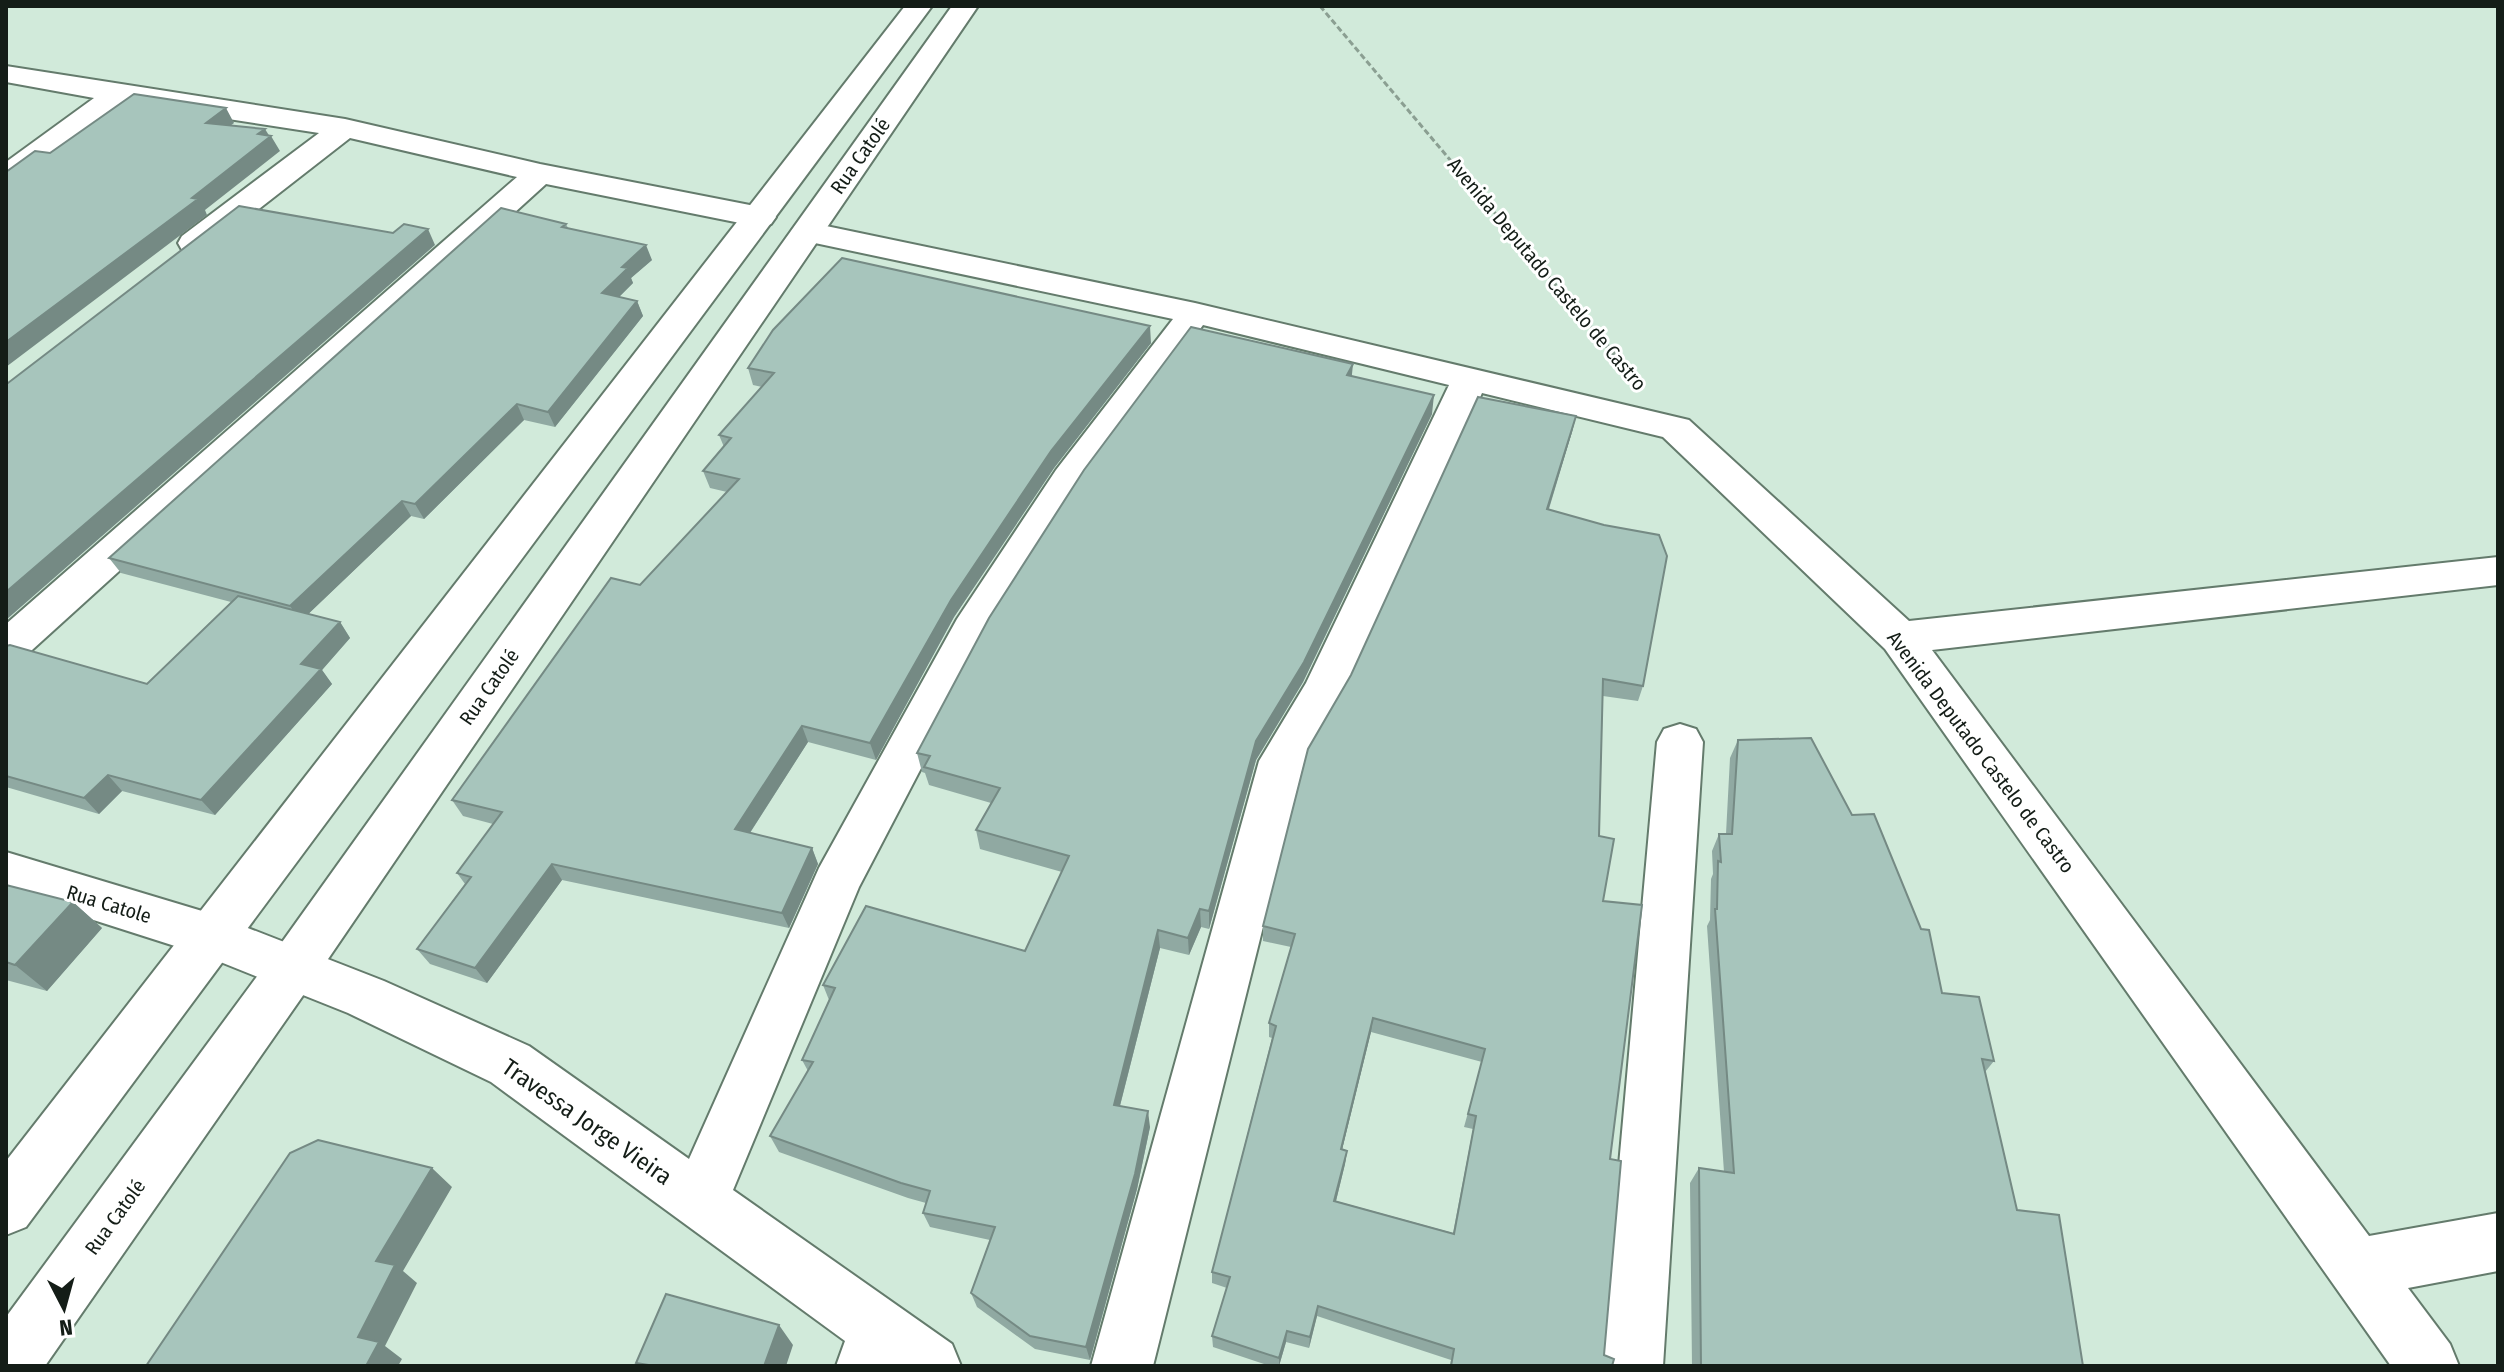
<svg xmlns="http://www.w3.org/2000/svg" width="2504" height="1372" font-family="'Fira Sans Condensed',sans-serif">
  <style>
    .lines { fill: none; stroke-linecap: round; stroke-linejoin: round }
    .minor-casing { stroke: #647b6c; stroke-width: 4 }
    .tertiary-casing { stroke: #647b6c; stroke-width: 4 }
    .path-far1 { stroke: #8b9f92; stroke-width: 3; stroke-dasharray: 6 3; stroke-linecap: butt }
    .path { stroke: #8b9f92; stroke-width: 5; stroke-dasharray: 7 4; stroke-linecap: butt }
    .minor { fill: #fff; fill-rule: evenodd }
    .tertiary { fill: #fff; fill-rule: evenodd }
    .wall { fill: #90a9a2; fill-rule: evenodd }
    .shaded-wall { fill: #758a84 }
    .building { fill: #a7c5bc; stroke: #758a84; stroke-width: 2; fill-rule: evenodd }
    .labels { text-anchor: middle; stroke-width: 6; stroke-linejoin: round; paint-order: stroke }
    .street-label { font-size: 20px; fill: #141d17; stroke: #fff }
    .near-street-label { font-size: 24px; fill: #141d17; stroke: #fff }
  </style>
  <rect width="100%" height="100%" fill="#d1eada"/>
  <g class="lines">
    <defs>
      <path id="minor" d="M6,66l339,53 195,45 220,43 11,3 5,7 -5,7 -11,3 -214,-43 -525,476 -15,5v-41l511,-447 -167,-39 -144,112 -12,3 -12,-3 -4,-7 4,-7 137,-103 -195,-30 -107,81 -11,2v-24l88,-64 -88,-16z
        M807,222l388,81 494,117 220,201 589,-64v28l-566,65 437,586 129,-23v58l-90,17 42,56 9,22h-68l-506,-717 -222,-212 -181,-44 -135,296 -43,74 -151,603h-62l168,-605 47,-78 143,-298 -246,-60 -119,163 -94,148 -131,251 -126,303 219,154 9,22h-125l9,-25 -354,-259 -143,-69 -145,-58 -197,-63v-40l206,62 172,67 145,65 160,113 130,-291 138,-249 99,-149 117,-151 -377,-80 -5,-7 5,-7z
        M1680,724l16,5 7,13 -40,624h-62l56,-624 7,-13z"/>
      <path id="tertiary" d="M905,6h27l-906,1221 -20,8v-74z
        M952,6h26l-667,978 -266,382h-39v-49l269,-365z"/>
    </defs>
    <use href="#minor" class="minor-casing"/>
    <use href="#tertiary" class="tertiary-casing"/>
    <path class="path-far1" d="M1320,6l279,330"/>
    <path class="path" d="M1597,334l27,32"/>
    <use href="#minor" class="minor"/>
    <use href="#tertiary" class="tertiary"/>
  </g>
  <path class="wall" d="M566,224l2,4 84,32 -21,18 2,5 -14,14 18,4 6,15 -88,111 -31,-7 -100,99 -13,-3 -103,98 32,8 10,16 -28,32 10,14 -117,131 -93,-24 -23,23 -93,-27v-141l141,38 84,-82 -110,-29 -12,-15z
    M1151,343l-97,125 -100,149 -78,143 -68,-18 -58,91 62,15 6,16 -29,64 -227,-48 -75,103 -57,-19 -13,-15 48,-65 -8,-11 36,-49 -30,-8 -11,-16 188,-215 87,-93 -17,-4 -7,-17 21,-24 -5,-12 43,-48 -9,-2 -5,-17z
    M1352,376l80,38 -129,268 -47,78 -47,169 -8,-2 -12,28 -29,-7 -40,158 30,21 -13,62 -47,171 -55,-11 -58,-42 -6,-14 19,-53 -60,-13 -7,-14 3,-10 -18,-5 -129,-46 -9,-16 38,-65 -6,-11 27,-60 -6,-15 202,-34 37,-79 -82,-23 -4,-19 15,-27 -62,-18 -4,-12 -3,-1 -5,-19z
    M1576,416l-4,16 -23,77 94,177 -5,15 -35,-5 -4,140 4,65 7,258 -6,196 8,11h-162l1,-6 -134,-44 -8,32 -23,-6 -7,24h-9l-57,-19 -1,-11 15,-48 -15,-5v-11l60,-234 -3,-1v-14l22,-76 -28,-6v-15zM1371,1032l111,30 -18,65 9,2 -20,104 -117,-32 9,-37 2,-13 -5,-1z
    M1738,740l204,253 52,68 -9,11 32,138 66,156h-391l-2,-183 9,-15 25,4 -17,-246 3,-6 1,-41 2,-5 -1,-23 7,-17h7l4,-76z
    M6,885l67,17 29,26 -55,63 -41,-11z"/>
  <path class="shaded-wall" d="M226,108l8,15 -20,15 -8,-15z
    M265,129l5,8 1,-1 9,15 -75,59 2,5 -201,152v-25l186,-144 66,-64z
    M428,229l7,16 -429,375v-28z
    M646,245l6,15 -21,18 2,5 -25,25 -6,-15 20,-26z
    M637,301l6,15 -88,111 -7,-15z
    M1150,326l1,17 -97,125 -100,149 -78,143 -6,-17 81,-143 100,-149z
    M1353,364l-2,20 -4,-9z
    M1434,395l-2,19 -129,268 -47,78 -47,169v-18l47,-170z
    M517,404l7,16 -100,99 -9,-15z
    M1576,416l-4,16 -28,92 3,-15z
    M402,501l9,15 -110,105 -11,-15z
    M340,622l10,16 -28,32 10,14 -117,131 -14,-15 100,-136z
    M802,726l6,16 -66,103 -7,-16z
    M108,775l14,16 -23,23 -15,-16z
    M812,848l6,16 -29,64 -7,-15z
    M552,864l10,16 -75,103 -12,-15z
    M73,902l29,26 -55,63 -32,-26z
    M1200,909l1,18 -12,28 -1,-17z
    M1158,930l2,18 -44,173 -2,-16z
    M1373,1018l-2,14 -32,130 2,-13z
    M1148,1111l2,16 -13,62 -47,171 -4,-13z
    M1347,1151l-2,13 -12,49 1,-12z
    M432,1168l20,19 -49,84 14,12 -32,63 17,13 -4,7h-32l-8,-29 18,-76z
    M1318,1306l-1,10 -8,32 1,-11z
    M779,1325l14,20 -7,21h-22z
    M1287,1331l-1,11 -7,24v-8z"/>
  <path class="building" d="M134,94l92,14 -20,15 59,6 -7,5 13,2 -79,62 6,1 -192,143v-170l29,-21 15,2z
    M239,206l154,27 11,-9 24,5 -422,363v-208l2,-1z
    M501,208l65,16 -4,3 84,18 -24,22 6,1 -26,25 35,8 -89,111 -31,-8 -102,100 -13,-3 -112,105 -181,-48z
    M842,258l308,68 -99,125 -100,149 -81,143 -68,-17 -67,103 77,19 -30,65 -230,-49 -77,104 -58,-19 54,-72 -14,-4 45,-61 -50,-12 159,-222 29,7 99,-106 -36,-8 28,-33 -12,-3 55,-62 -26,-5 25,-38z
    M1191,327l162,37 -6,11 87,20 -130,267 -48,79 -47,170 -9,-2 -12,29 -30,-8 -44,175 34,6 -13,63 -49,173 -56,-11 -59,-43 24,-66 -72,-14 7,-22 -29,-8 -131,-47 43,-74 -11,-2 33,-72 -12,-3 43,-79 159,45 44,-95 -93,-26 24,-42 -76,-21 6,-11 -13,-3 72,-135 95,-148z
    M1478,397l98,19 -29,93 57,16 55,10 8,21 -24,130 -40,-7 -4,157 15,3 -11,62 39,4 -32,254 11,2 -17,194 10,4 -2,7h-161l3,-17 -136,-43 -8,31 -23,-6 -8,27 -67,-22 18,-59 -18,-5 64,-246 -7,-3 26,-89 -32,-8 45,-177 43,-74zM1373,1018l112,31 -17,65 8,2 -22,118 -120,-33 13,-50 -6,-2z
    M238,596l102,26 -39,42 20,5 -120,131 -93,-25 -24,23 -78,-22v-130l4,-1 137,39z
    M1811,738l41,77 22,-1 47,115 8,1 13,63 37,4 15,64 -12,-2 35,151 42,5 24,151h-382l-2,-198 35,5 -19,-264h2l1,-48 3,1 -2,-28h13l6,-94z
    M6,885l67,17 -58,63 -9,-3z
    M318,1140l114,28 -56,93 19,4 -37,72 21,5 -13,24h-220l144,-213z
    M666,1294l113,31 -15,41h-109l-19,-3z"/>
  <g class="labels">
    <g class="street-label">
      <text transform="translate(860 156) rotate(-55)" y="7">Rua Catolé</text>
      <text transform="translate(1547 274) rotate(50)" y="7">Avenida Deputado Castelo de Castro</text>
      <text transform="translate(489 687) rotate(-55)" y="7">Rua Catolé</text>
      <text transform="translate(1981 752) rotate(53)" y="7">Avenida Deputado Castelo de Castro</text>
      <text transform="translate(109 904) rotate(17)" y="7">Rua Catole</text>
      <text transform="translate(115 1217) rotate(-54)" y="7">Rua Catolé</text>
    </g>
    <g class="near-street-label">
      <text transform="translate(587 1122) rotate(35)" y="8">Travessa Jorge Vieira</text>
    </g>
  </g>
  <rect width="2504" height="1372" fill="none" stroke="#141d17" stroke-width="16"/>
  <g transform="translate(64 1308) rotate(174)" stroke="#ffffff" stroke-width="6" paint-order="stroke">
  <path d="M0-6L14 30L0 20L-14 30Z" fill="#141d17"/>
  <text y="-12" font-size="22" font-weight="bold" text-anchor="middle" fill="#141d17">N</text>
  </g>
</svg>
